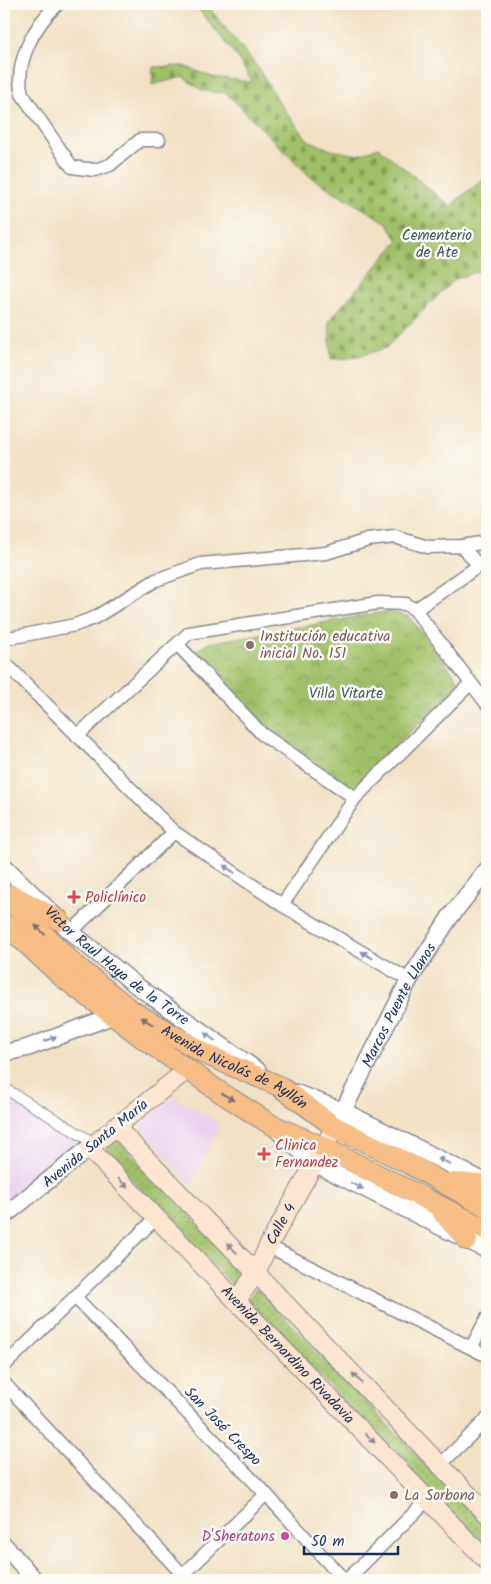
<svg xmlns="http://www.w3.org/2000/svg" width="491" height="1584" font-family="Kalam,sans-serif">
  <style>
    .built { fill: #e9d2ed }
    .grass { fill: url(#grass-dots); stroke: #5e7762 }
    .cemetery { fill: url(#cemetery-stones); stroke: #5e7762 }
    .park { fill: url(#park-crowns); stroke: #5e7762 }
    .lines { fill: none; stroke-linecap: round; stroke-linejoin: round }
    .pedestrian-casing { stroke: #868891; stroke-width: 12 }
    .minor-casing { stroke: #868891; stroke-width: 15 }
    .tertiary-casing { stroke: #868891; stroke-width: 19 }
    .secondary-casing { stroke: #868891; stroke-width: 20 }
    .primary-casing { stroke: #868891; stroke-width: 22 }
    .pedestrian { stroke: #fff; stroke-width: 10 }
    .minor { stroke: #fff; stroke-width: 12 }
    .tertiary { stroke: #fff; stroke-width: 16 }
    .secondary { stroke: #fce5cf; stroke-width: 18 }
    .primary { stroke: #f7be87; stroke-width: 20 }
    .oneway { fill: #8d97ae }
    .oneway2 { fill: #7e6f70 }
    .oneway3 { fill: #8c8a96 }
    .education-dot { fill: #8d6e63; stroke: #fdfcf7; stroke-width: 2 }
    .health-dot { fill: #e0444e; stroke: #fdfcf7; stroke-width: 2 }
    .hotel-dot { fill: #d1479c; stroke: #fdfcf7; stroke-width: 2 }
    .labels { text-anchor: middle; stroke-width: 5; stroke-linejoin: round; paint-order: stroke }
    .park-label { font-size: 15px; fill: #435a61; stroke: #fdfcf7 }
    .education-label { font-size: 15px; fill: #785e54; stroke: #fdfcf7; text-anchor: start }
    .health-label { font-size: 15px; fill: #be3a42; stroke: #fdfcf7; text-anchor: start }
    .street-label { font-size: 15px; fill: #1b2f5e; stroke: #fdfcf7 }
    .hotel-label { font-size: 15px; fill: #b23c85; stroke: #fdfcf7; text-anchor: end }
  </style>
  <defs>
    <pattern id="grass-dots" width="8" height="8" patternUnits="userSpaceOnUse" patternTransform="scale(1.25)"><rect width="8" height="8" fill="#a1bf67"/><path d="M2 2h.1M6 6h.1" fill="none" stroke="#829c58" stroke-width="1.8" stroke-linecap="round"/></pattern>
    <pattern id="cemetery-stones" width="16" height="16" patternUnits="userSpaceOnUse" patternTransform="scale(1.25)"><rect width="16" height="16" fill="#a1bf67"/><path d="M2 7V4a2 2 0 0 1 4 0v3zM10 15v-3a2 2 0 0 1 4 0v3z" fill="#829c58"/></pattern>
    <pattern id="park-crowns" width="20" height="18" patternUnits="userSpaceOnUse" patternTransform="scale(1.25)"><rect width="20" height="18" fill="#a1bf67"/><path d="M2 6a3 3 0 1 1 6 0M12 15a3 3 0 1 1 6 0" fill="none" stroke="#829c58"/></pattern>
  </defs>
  <rect width="100%" height="100%" fill="#fdfcf7"/>
  <filter id="ink" filterUnits="userSpaceOnUse"><feTurbulence type="fractalNoise" baseFrequency=".02" numOctaves="2"/><feDisplacementMap in="SourceGraphic" scale="10" xChannelSelector="R" yChannelSelector="G"/><feConvolveMatrix kernelMatrix="1 2 1 2 8 2 1 2 1" color-interpolation-filters="sRGB"/></filter>
  <filter id="wash" filterUnits="userSpaceOnUse"><feTurbulence type="fractalNoise" baseFrequency=".0096" numOctaves="4" result="noise"/><feDisplacementMap in="SourceGraphic" scale="20" xChannelSelector="R" yChannelSelector="G"/><feGaussianBlur stdDeviation="1.12" result="paint"/><feColorMatrix in="noise" values="0 0 0 0 0 0 0 0 0 0 0 0 0 0 0 0 0 1.4 0 .05"/><feComposite in="paint" operator="in"/></filter>
  <g filter="url(#wash)">
    <rect width="100%" height="100%" fill="#f1e1c4"/>
    <path class="built" d="M4,1093l64,40 10,10 -74,59z
      M174,1097l46,27 -29,61 -52,-60z"/>
    <path class="grass" d="M118,1140l124,130 1,5 -11,10 -124,-130 -1,-9z
      M256,1289l3,1 228,238v23l-240,-251z"/>
    <path class="cemetery" d="M190,4h16l53,65 21,35 28,36 23,10 28,5 19,-8 72,59 37,-30v92l-32,11 -69,69 -34,10 -21,1 -2,-38 69,-80 -11,-18 -77,-46 -84,-84 -23,-2 -20,-14 -31,8 1,-18 31,-1 28,11 40,5 -14,-24 -40,-49z"/>
    <path class="park" d="M389,611l20,6 52,66 -109,105 -81,-58 -79,-77 17,-10z"/>
  </g>
  <g filter="url(#ink)">
    <g class="lines">
      <defs>
        <path id="pedestrian" d="M4,1088l90,55"/>
        <path id="minor" d="M58,4c-24,21 -44,59 -36,90l50,73 23,3 15,-5 30,-25h19
          M462,546l25,-4
          M415,610l72,-50
          M4,639l71,-14 19,-7 62,-38 45,-16 125,-11 42,-13 27,-3 33,10 34,-1 16,19
          M177,644l85,90 93,64
          M4,662l170,170 108,73 127,75
          M77,736l112,-103 189,-30 28,1 9,6 72,94
          M282,905l73,-107 116,-115
          M71,932l103,-100
          M268,1246l219,110
          M76,1298l190,196 78,86
          M471,1348l16,-30
          M4,1366l152,-148
          M4,1383l179,192
          M440,1465l47,-46
          M178,1580l88,-86
          M347,1580l81,-81"/>
        <g id="tertiary">
          <path id="s1" d="M4,866l67,66 66,54 121,85"/>
          <path d="M4,1053l23,-5 85,-32"/>
          <path d="M296,1093l47,18 144,72"/>
          <path id="s2" d="M338,1121l71,-141 41,-63 37,-47"/>
          <path d="M277,1130l37,33 173,87"/>
          <path d="M4,1216l85,-68"/>
          <path d="M4,1545l31,35"/>
        </g>
        <g id="secondary">
          <path id="s3" d="M187,1070l-98,78 398,413"/>
          <path d="M115,1126l372,388"/>
          <path id="s4" d="M237,1300l19,-27 12,-27 67,-119"/>
        </g>
        <g id="primary">
          <path id="s5" d="M4,895l70,69 57,46 74,44 74,32 56,41 76,38 76,42"/>
          <path d="M12,895l47,25"/>
          <path d="M4,923l57,53 87,66 72,50 50,32 53,23 164,83"/>
          <path d="M447,1183l40,1"/>
          <path d="M443,1213l24,27"/>
        </g>
      </defs>
      <use href="#pedestrian" class="pedestrian-casing"/>
      <use href="#minor" class="minor-casing"/>
      <use href="#tertiary" class="tertiary-casing"/>
      <use href="#secondary" class="secondary-casing"/>
      <use href="#primary" class="primary-casing"/>
      <use href="#pedestrian" class="pedestrian"/>
      <use href="#minor" class="minor"/>
      <use href="#tertiary" class="tertiary"/>
      <use href="#secondary" class="secondary"/>
      <use href="#primary" class="primary"/>
    </g>
    <defs><path id="oneway-solid" d="M-6-.8H1V-3.2L6.5 0L1 3.2V.8H-6Z" transform="scale(1.25)"/></defs>
    <g class="oneway">
      <use href="#oneway-solid" transform="translate(229 869) rotate(-146)"/>
      <use href="#oneway-solid" transform="translate(367 955) rotate(-149)"/>
      <use href="#oneway-solid" transform="translate(210 1037) rotate(-144)"/>
      <use href="#oneway-solid" transform="translate(50 1039) rotate(-21)"/>
      <use href="#oneway-solid" transform="translate(444 1161) rotate(-153)"/>
      <use href="#oneway-solid" transform="translate(357 1186) rotate(26)"/>
    </g>
    <g class="oneway2">
      <use href="#oneway-solid" transform="translate(40 930) rotate(-136)"/>
      <use href="#oneway-solid" transform="translate(147 1021) rotate(-147)"/>
      <use href="#oneway-solid" transform="translate(228 1097) rotate(32)"/>
    </g>
    <g class="oneway3">
      <use href="#oneway-solid" transform="translate(123 1183) rotate(46)"/>
      <use href="#oneway-solid" transform="translate(232 1248) rotate(-134)"/>
      <use href="#oneway-solid" transform="translate(357 1378) rotate(-134)"/>
      <use href="#oneway-solid" transform="translate(370 1438) rotate(46)"/>
    </g>
  </g>
  <g class="education-dot">
    <circle cx="250" cy="645" r="5"/>
    <circle cx="394" cy="1495" r="5"/>
  </g>
  <g class="health-dot">
    <path d="M71.5 889.5h5v5h5v5h-5v5h-5v-5h-5v-5h5z"/>
    <path d="M261.5 1146.5h5v5h5v5h-5v5h-5v-5h-5v-5h5z"/>
  </g>
  <circle class="hotel-dot" cx="285" cy="1536" r="5"/>
  <g class="labels">
    <g class="park-label">
      <text x="437" y="240">Cementerio<tspan x="437" dy="17">de Ate</tspan></text>
      <text x="346" y="698">Villa Vitarte</text>
    </g>
    <g class="education-label">
      <text x="260" y="641">Institución educativa<tspan x="260" dy="17">inicial No. 151</tspan></text>
      <text x="404" y="1500">La Sorbona</text>
    </g>
    <g class="health-label">
      <text x="85" y="902">Policlínico</text>
      <text x="275" y="1150">Clinica<tspan x="275" dy="17">Fernandez</tspan></text>
    </g>
    <g class="street-label">
      <text dy="5" stroke="none"><textPath href="#s1" startOffset="151">Victor Raul Haya de la Torre</textPath></text>
      <text dy="5" stroke="none"><textPath href="#s2" startOffset="131">Marcos Puente Llanos</textPath></text>
      <text dy="5" stroke="none"><textPath href="#s5" startOffset="290">Avenida Nicolás de Ayllón</textPath></text>
      <text transform="translate(95 1143) rotate(-39)" y="5">Avenida Santa María</text>
      <text dy="5" stroke="none"><textPath href="#s4" startOffset="88">Calle 4</textPath></text>
      <text dy="5" stroke="none"><textPath href="#s3" startOffset="412">Avenida Bernardino Rivadavia</textPath></text>
      <text transform="translate(223 1426) rotate(46)" y="5">San José Crespo</text>
    </g>
    <g class="hotel-label">
      <text x="275" y="1541">D'Sheratons</text>
    </g>
  </g>
  <rect width="491" height="1584" fill="none" stroke="#fdfcf7" stroke-width="20"/>
  <path d="M304 1546v8h94v-8" fill="none" stroke="#1b2f5e" stroke-width="2.5"/>
  <text x="311" y="1546" font-size="15" fill="#1b2f5e" stroke="#fdfcf7" stroke-width="4" paint-order="stroke">50 m</text>
</svg>
